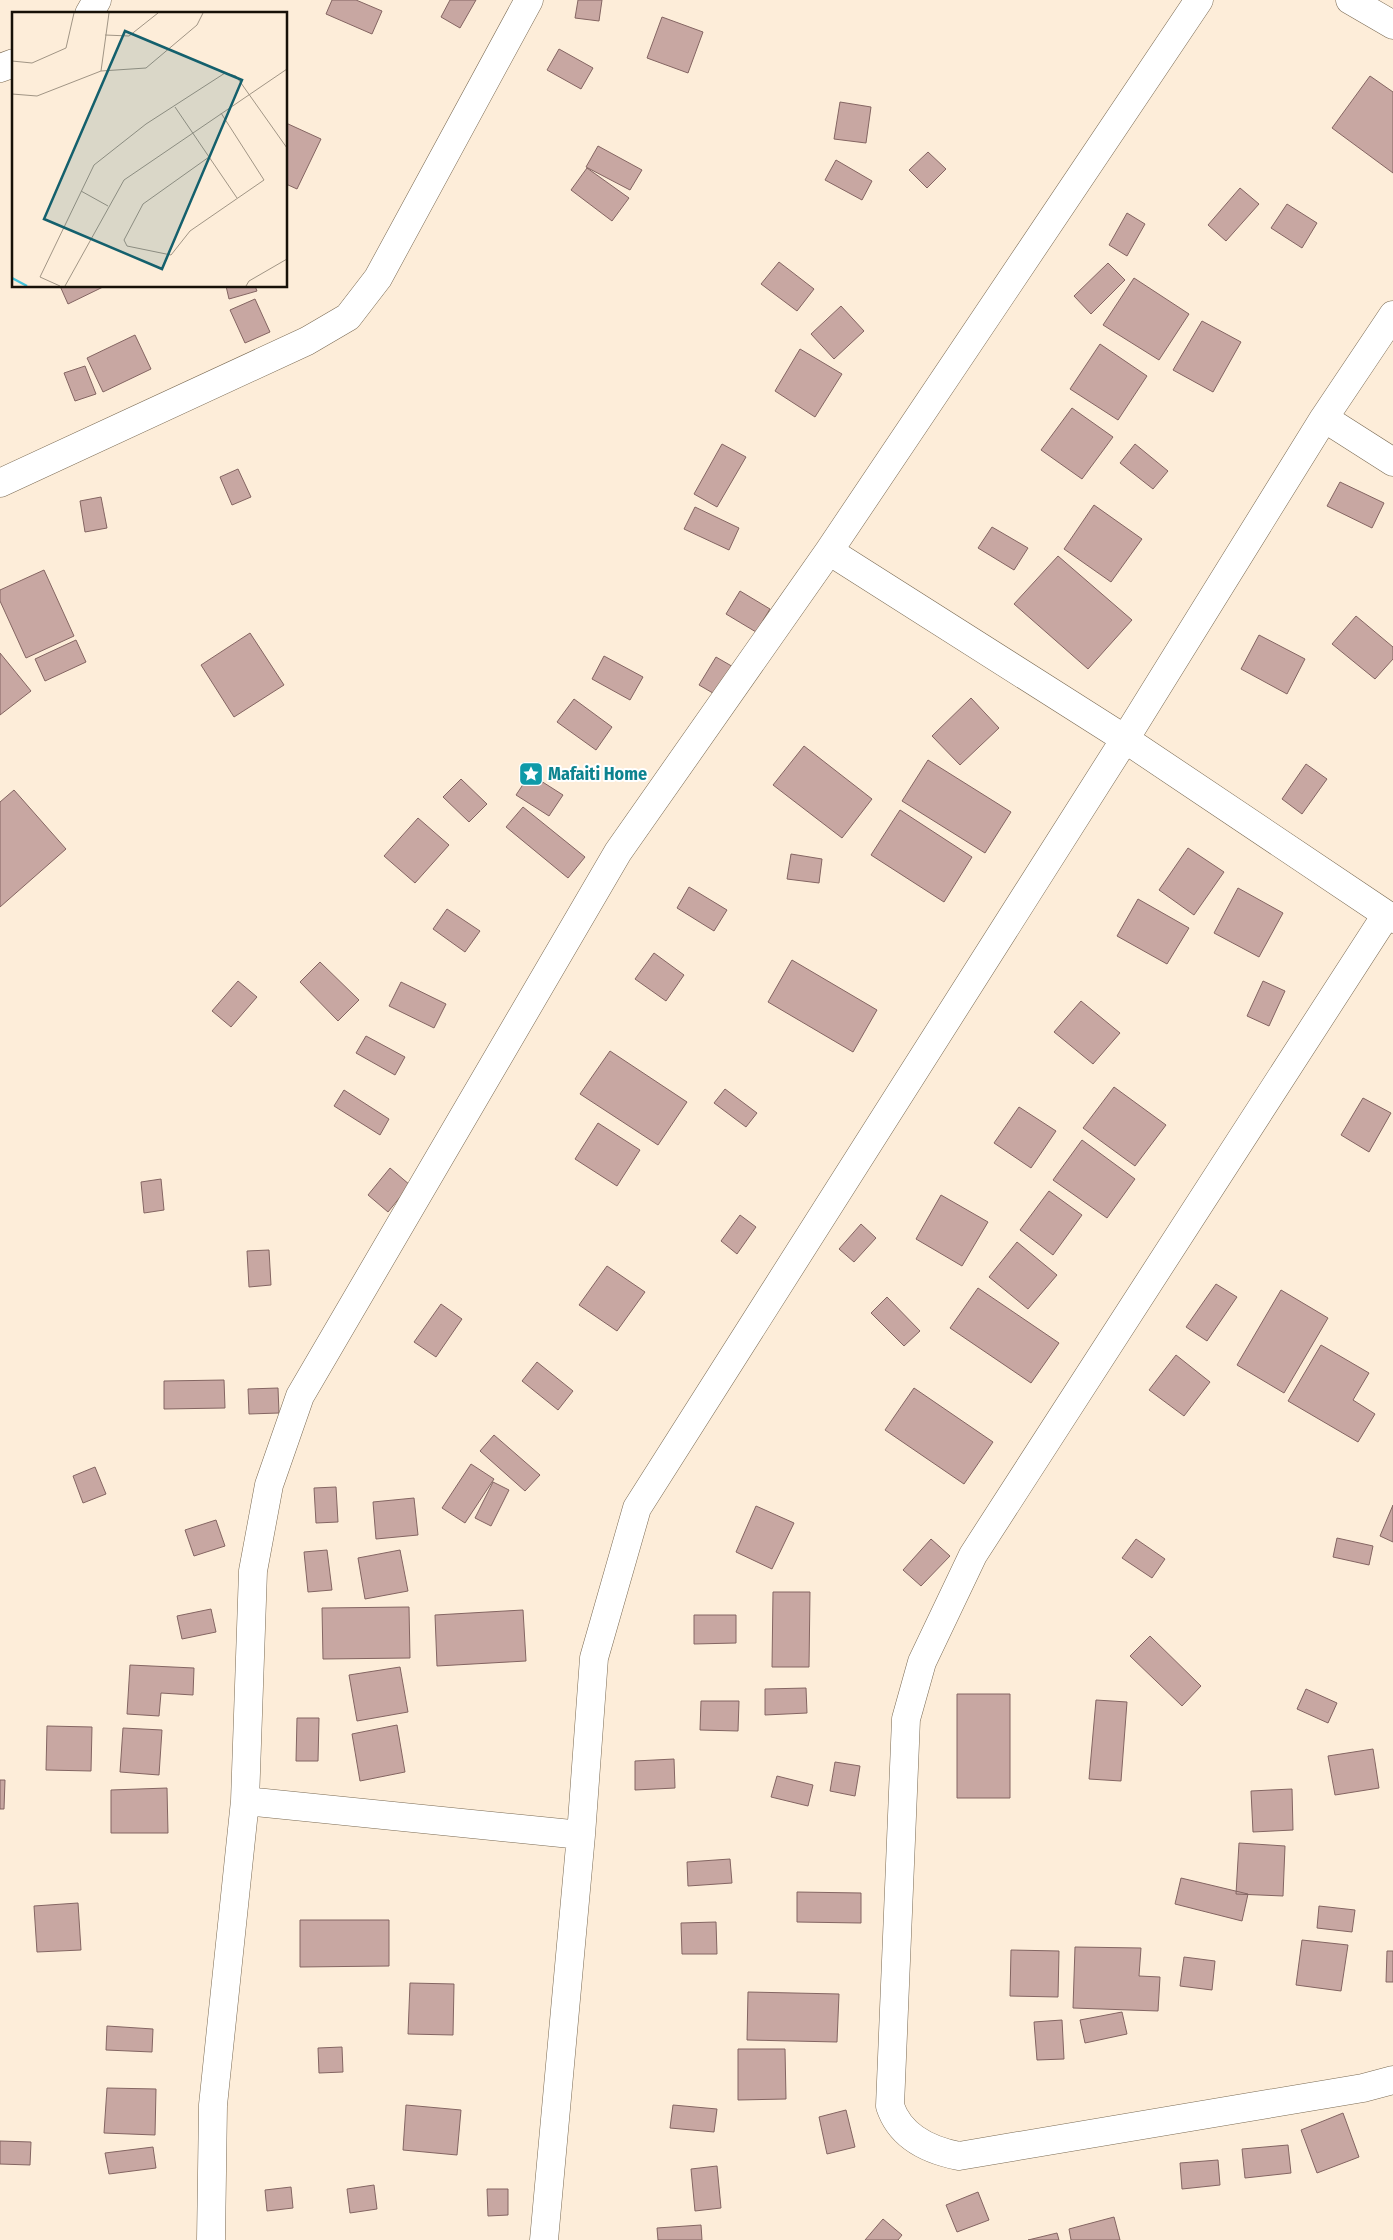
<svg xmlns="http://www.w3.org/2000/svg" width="1393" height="2240" font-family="'Fira Sans Condensed',sans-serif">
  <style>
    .building { fill: #c8a7a2; stroke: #846562 }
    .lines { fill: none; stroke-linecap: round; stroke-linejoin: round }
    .minor-casing { stroke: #7a6a53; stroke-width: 29 }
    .minor { stroke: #fff; stroke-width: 28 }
    .labels { text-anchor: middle; stroke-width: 4; stroke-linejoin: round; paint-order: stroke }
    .culture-label { font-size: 18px; font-weight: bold; fill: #0d838f; stroke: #fff; text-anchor: start }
    .inset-river { fill: none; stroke: #45c5dd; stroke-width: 2.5 }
    .inset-road { fill: none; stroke: #a19585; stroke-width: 1 }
    .view { fill: #14606d; fill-opacity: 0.15; stroke: #14606d; stroke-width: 2.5 }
    .inset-edge { fill: none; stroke: #171108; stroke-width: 2.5 }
  </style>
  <rect width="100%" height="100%" fill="#fdedd9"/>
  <path class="building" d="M332,0h24l26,11 -10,23 -46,-20z
    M450,0h26l-16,28 -19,-11z
    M578,0h24l-3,21 -24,-3z
    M662,17l41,15 -15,41 -41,-15z
    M559,49l34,19 -12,21 -34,-19z
    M1370,76l23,16v81l-61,-45z
    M840,102l31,5 -5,36 -32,-4z
    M286,123l35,16 -24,50 -11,-5z
    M598,146l44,24 -12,20 -44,-23z
    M928,152l18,17 -19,19 -18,-18z
    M836,160l36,21 -10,19 -37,-20z
    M587,168l42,30 -17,23 -41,-31z
    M1240,188l19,16 -33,37 -18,-16z
    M1287,204l30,19 -15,25 -31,-20z
    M1127,213l18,11 -18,32 -18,-11z
    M779,262l35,27 -17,22 -36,-27z
    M1108,263l17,17 -34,34 -17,-18z
    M1134,278l55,36 -30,46 -56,-35z
    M60,286h45l-37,18z
    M226,286h29l2,5 -28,8z
    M255,299l15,33 -25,11 -15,-33z
    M841,306l23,25 -30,28 -23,-25z
    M1202,321l39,21 -28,50 -40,-22z
    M135,335l16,34 -48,23 -16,-34z
    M1100,344l47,32 -29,44 -48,-31z
    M800,349l42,25 -27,43 -40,-26z
    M85,366l11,28 -21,7 -11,-28z
    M1072,408l41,29 -31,42 -41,-29z
    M722,444l24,13 -29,50 -23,-13z
    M1135,444l33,27 -15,18 -33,-26z
    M238,469l13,28 -19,8 -12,-28z
    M1340,482l44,21 -12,25 -45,-22z
    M101,497l6,31 -22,4 -5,-31z
    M1094,505l48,34 -31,43 -47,-33z
    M695,507l44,21 -10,22 -45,-21z
    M992,527l36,21 -14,22 -36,-22z
    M1058,556l74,64 -44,49 -74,-65z
    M44,570l30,66 -48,22 -26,-57v-11z
    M740,591l30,18 -14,23 -30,-18z
    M1356,616l37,31v12l-18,20 -43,-35z
    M250,633l34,52 -50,32 -33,-52z
    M1259,635l46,24 -18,35 -46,-25z
    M76,640l10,22 -41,19 -10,-22z
    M0,653l31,38 -31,24z
    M604,656l39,21 -13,23 -38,-21z
    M716,657l19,11 -17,28 -19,-11z
    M971,698l28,30 -39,37 -28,-29z
    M574,699l38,28 -16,23 -39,-28z
    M804,746l68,53 -30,39 -69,-53z
    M928,760l83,52 -26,41 -83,-52z
    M1306,764l21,15 -25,35 -20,-15z
    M530,774l33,21 -14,21 -33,-21z
    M461,779l26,25 -18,18 -26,-25z
    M14,790l52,59 -66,58v-105z
    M523,807l62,50 -17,21 -62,-51z
    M900,810l72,47 -28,45 -73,-47z
    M418,818l31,27 -34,38 -31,-27z
    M1188,848l36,24 -30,43 -35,-25z
    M791,854l31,5 -3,24 -32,-4z
    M689,887l38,23 -13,21 -37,-23z
    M1238,888l45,25 -24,44 -45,-24z
    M1138,899l51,29 -22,36 -50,-28z
    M447,909l33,22 -15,21 -32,-23z
    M654,953l30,22 -18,26 -31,-22z
    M792,960l85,50 -24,42 -85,-50z
    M320,962l39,38 -21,21 -38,-39z
    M238,981l19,16 -26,30 -19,-16z
    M1263,981l22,10 -16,35 -22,-10z
    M401,982l45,22 -12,24 -45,-22z
    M1081,1001l39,32 -27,31 -39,-32z
    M366,1036l39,21 -10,18 -39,-22z
    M610,1051l77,51 -29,43 -78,-51z
    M1114,1087l52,38 -31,41 -52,-38z
    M725,1089l32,24 -11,14 -32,-24z
    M344,1090l45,29 -9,16 -46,-29z
    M1363,1098l28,15 -22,39 -28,-17z
    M1019,1107l37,24 -25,37 -37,-25z
    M598,1123l42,27 -23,36 -42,-27z
    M1082,1140l53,39 -28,39 -54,-38z
    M390,1168l20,17 -22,27 -20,-17z
    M161,1179l3,31 -20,3 -3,-31z
    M1049,1191l33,24 -29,40 -33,-25z
    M941,1195l47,27 -26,44 -46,-27z
    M740,1215l16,12 -19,27 -16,-13z
    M861,1224l15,14 -22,24 -15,-13z
    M1017,1242l40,33 -29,34 -39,-32z
    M269,1250l2,35 -22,2 -2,-36z
    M607,1266l38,26 -28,39 -38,-26z
    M1216,1284l21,13 -30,44 -21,-14z
    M978,1288l81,55 -28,40 -81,-55z
    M1281,1290l47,28 -44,75 -47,-28z
    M887,1297l33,34 -16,15 -33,-33z
    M441,1304l21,15 -26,38 -22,-15z
    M1321,1345l48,28 -16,27 22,14 -17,28 -70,-41z
    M1176,1355l34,27 -26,34 -35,-26z
    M537,1362l36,29 -15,19 -36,-29z
    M224,1380l1,28 -61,1v-28z
    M278,1388l1,25 -30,1 -1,-25z
    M914,1388l79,54 -29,42 -79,-54z
    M494,1435l46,40 -15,16 -45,-40z
    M471,1464l23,15 -29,44 -23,-15z
    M95,1467l11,27 -23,9 -10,-27z
    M493,1482l16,8 -18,36 -16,-8z
    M336,1487l2,35 -22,1 -2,-35z
    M414,1498l4,37 -42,4 -3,-37z
    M1393,1505v37l-13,-6z
    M756,1506l38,17 -22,46 -36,-17z
    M216,1520l9,26 -31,10 -9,-26z
    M1337,1538l36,8 -4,19 -36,-8z
    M931,1539l19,17 -29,30 -18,-16z
    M1136,1539l29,20 -13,19 -30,-20z
    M327,1550l5,40 -24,2 -4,-40z
    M400,1550l8,41 -43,8 -7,-41z
    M773,1592h37l-1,75h-37z
    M409,1607l1,51 -87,1 -1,-51z
    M211,1609l5,23 -34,7 -5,-23z
    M523,1610l3,51 -89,5 -2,-51z
    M694,1615h42v28l-42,1z
    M1150,1636l51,50 -19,20 -52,-50z
    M130,1665l64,3 -1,27 -32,-2 -2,23 -32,-2z
    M400,1667l8,45 -51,9 -8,-46z
    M806,1688l1,25 -42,2v-26z
    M1306,1689l31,14 -9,20 -31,-14z
    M957,1694h53v104h-53z
    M1096,1700l31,2 -6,79 -32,-2z
    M701,1701h38l-1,30 -38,-1z
    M297,1718h22l-1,43h-22z
    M397,1725l8,47 -45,9 -8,-47z
    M47,1726l45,1 -1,44 -45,-1z
    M123,1728l39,2 -3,45 -39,-3z
    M1373,1749l6,39 -44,7 -7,-39z
    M674,1759l1,29 -40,2v-29z
    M835,1762l25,4 -5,30 -25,-5z
    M777,1776l36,9 -5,21 -37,-9z
    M0,1780h5l-1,29h-4z
    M167,1788l1,45h-57v-43z
    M1292,1789l1,41 -40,2 -2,-41z
    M1239,1843l46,3 -2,50 -47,-2z
    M730,1859l2,24 -44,3 -1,-24z
    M1181,1878l67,16 -6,27 -67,-17z
    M797,1892l64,1v30l-64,-1z
    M78,1903l3,47 -44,2 -3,-46z
    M1319,1906l36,4 -3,22 -35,-4z
    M300,1920h89v46l-89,1z
    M716,1922l1,32h-35l-1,-31z
    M1302,1940l46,5 -7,46 -45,-6z
    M1075,1947l66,1 -2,28 21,1 -2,34 -85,-3z
    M1011,1950l48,1 -1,46 -48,-1z
    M1387,1951h6v31h-7z
    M1184,1957l31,4 -3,29 -32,-4z
    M410,1983l44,1 -1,51 -45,-1z
    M748,1992l91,2 -2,48 -90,-2z
    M1122,2012l5,22 -42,9 -5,-23z
    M1062,2020l2,39 -27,1 -3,-38z
    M107,2026l46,3 -1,23 -46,-2z
    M342,2047l1,25 -24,1 -1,-25z
    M738,2049h47l1,50 -48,1z
    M107,2088l49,1 -1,46 -51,-2z
    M406,2105l55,5 -4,45 -54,-5z
    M673,2105l44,4 -3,23 -44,-4z
    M846,2110l9,37 -28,7 -8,-37z
    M1343,2113l16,44 -42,16 -16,-43z
    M0,2141l31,1 -1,23 -30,-1z
    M1288,2145l3,28 -46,5 -3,-29z
    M153,2147l3,21 -47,6 -4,-21z
    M1218,2160l2,25 -38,4 -2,-26z
    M717,2166l4,42 -26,3 -4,-42z
    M374,2185l3,24 -27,4 -3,-24z
    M291,2187l2,21 -26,3 -2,-21z
    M487,2189h21v26l-20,1z
    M978,2192l11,28 -32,12 -11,-27z
    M1114,2217l6,23h-49l-2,-11z
    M883,2219l19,16 -4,5h-33z
    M701,2225l1,15h-44l-1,-12z
    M1057,2233l2,7h-31z"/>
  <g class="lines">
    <defs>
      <path id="minor" d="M1350,0l43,25
        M89,14l8,-14
        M0,68l14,-5
        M1324,418l69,44
        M0,483l307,-142 41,-24 30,-39 151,-278
        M829,551l296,188 268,180
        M1386,915l-413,640 -51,107 -16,57 -16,387c10,30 38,44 69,50l404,-68 30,-8
        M245,1801l336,34
        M211,2240l2,-135 32,-304 8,-230 16,-86 31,-89 318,-544 211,-301 370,-551
        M544,2240l37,-405 13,-177 43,-150 488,-769 199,-321 69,-103"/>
    </defs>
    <use href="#minor" class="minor-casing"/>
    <use href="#minor" class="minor"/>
  </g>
  <defs>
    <symbol id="sight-square" viewBox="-11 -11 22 22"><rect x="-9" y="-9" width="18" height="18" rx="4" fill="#0f9aa8" stroke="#fff"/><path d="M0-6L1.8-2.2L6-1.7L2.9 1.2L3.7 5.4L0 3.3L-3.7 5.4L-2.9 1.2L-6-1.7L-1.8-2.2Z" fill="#fff"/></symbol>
  </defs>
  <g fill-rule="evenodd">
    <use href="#sight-square" x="517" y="760" width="28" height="28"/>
  </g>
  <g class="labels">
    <g class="culture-label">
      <text x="548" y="780">Mafaiti Home</text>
    </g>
  </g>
  <g transform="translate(12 12)">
    <rect width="275" height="275" fill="#fdedd9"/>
    <path class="inset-river" d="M0,266l15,8"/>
    <path class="inset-road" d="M93,23l24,1 29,-23M0,49l20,2 34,-15 8,-35M89,59l45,-3 51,-43 6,-12M0,82l25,2 64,-25 8,-58M163,95l62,91M197,145l-66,47 -19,36 3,6 44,9 19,-24 74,-51 -43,-67M69,179l27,15M48,274l-20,-9 54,-112 52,-41 79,-51 11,3 51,72M53,274l59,-106 163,-111M234,274l3,-5 38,-22"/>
    <path class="view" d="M113,19l117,49 -80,189 -118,-50z"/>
    <rect width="275" height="275" class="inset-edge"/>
  </g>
</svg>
